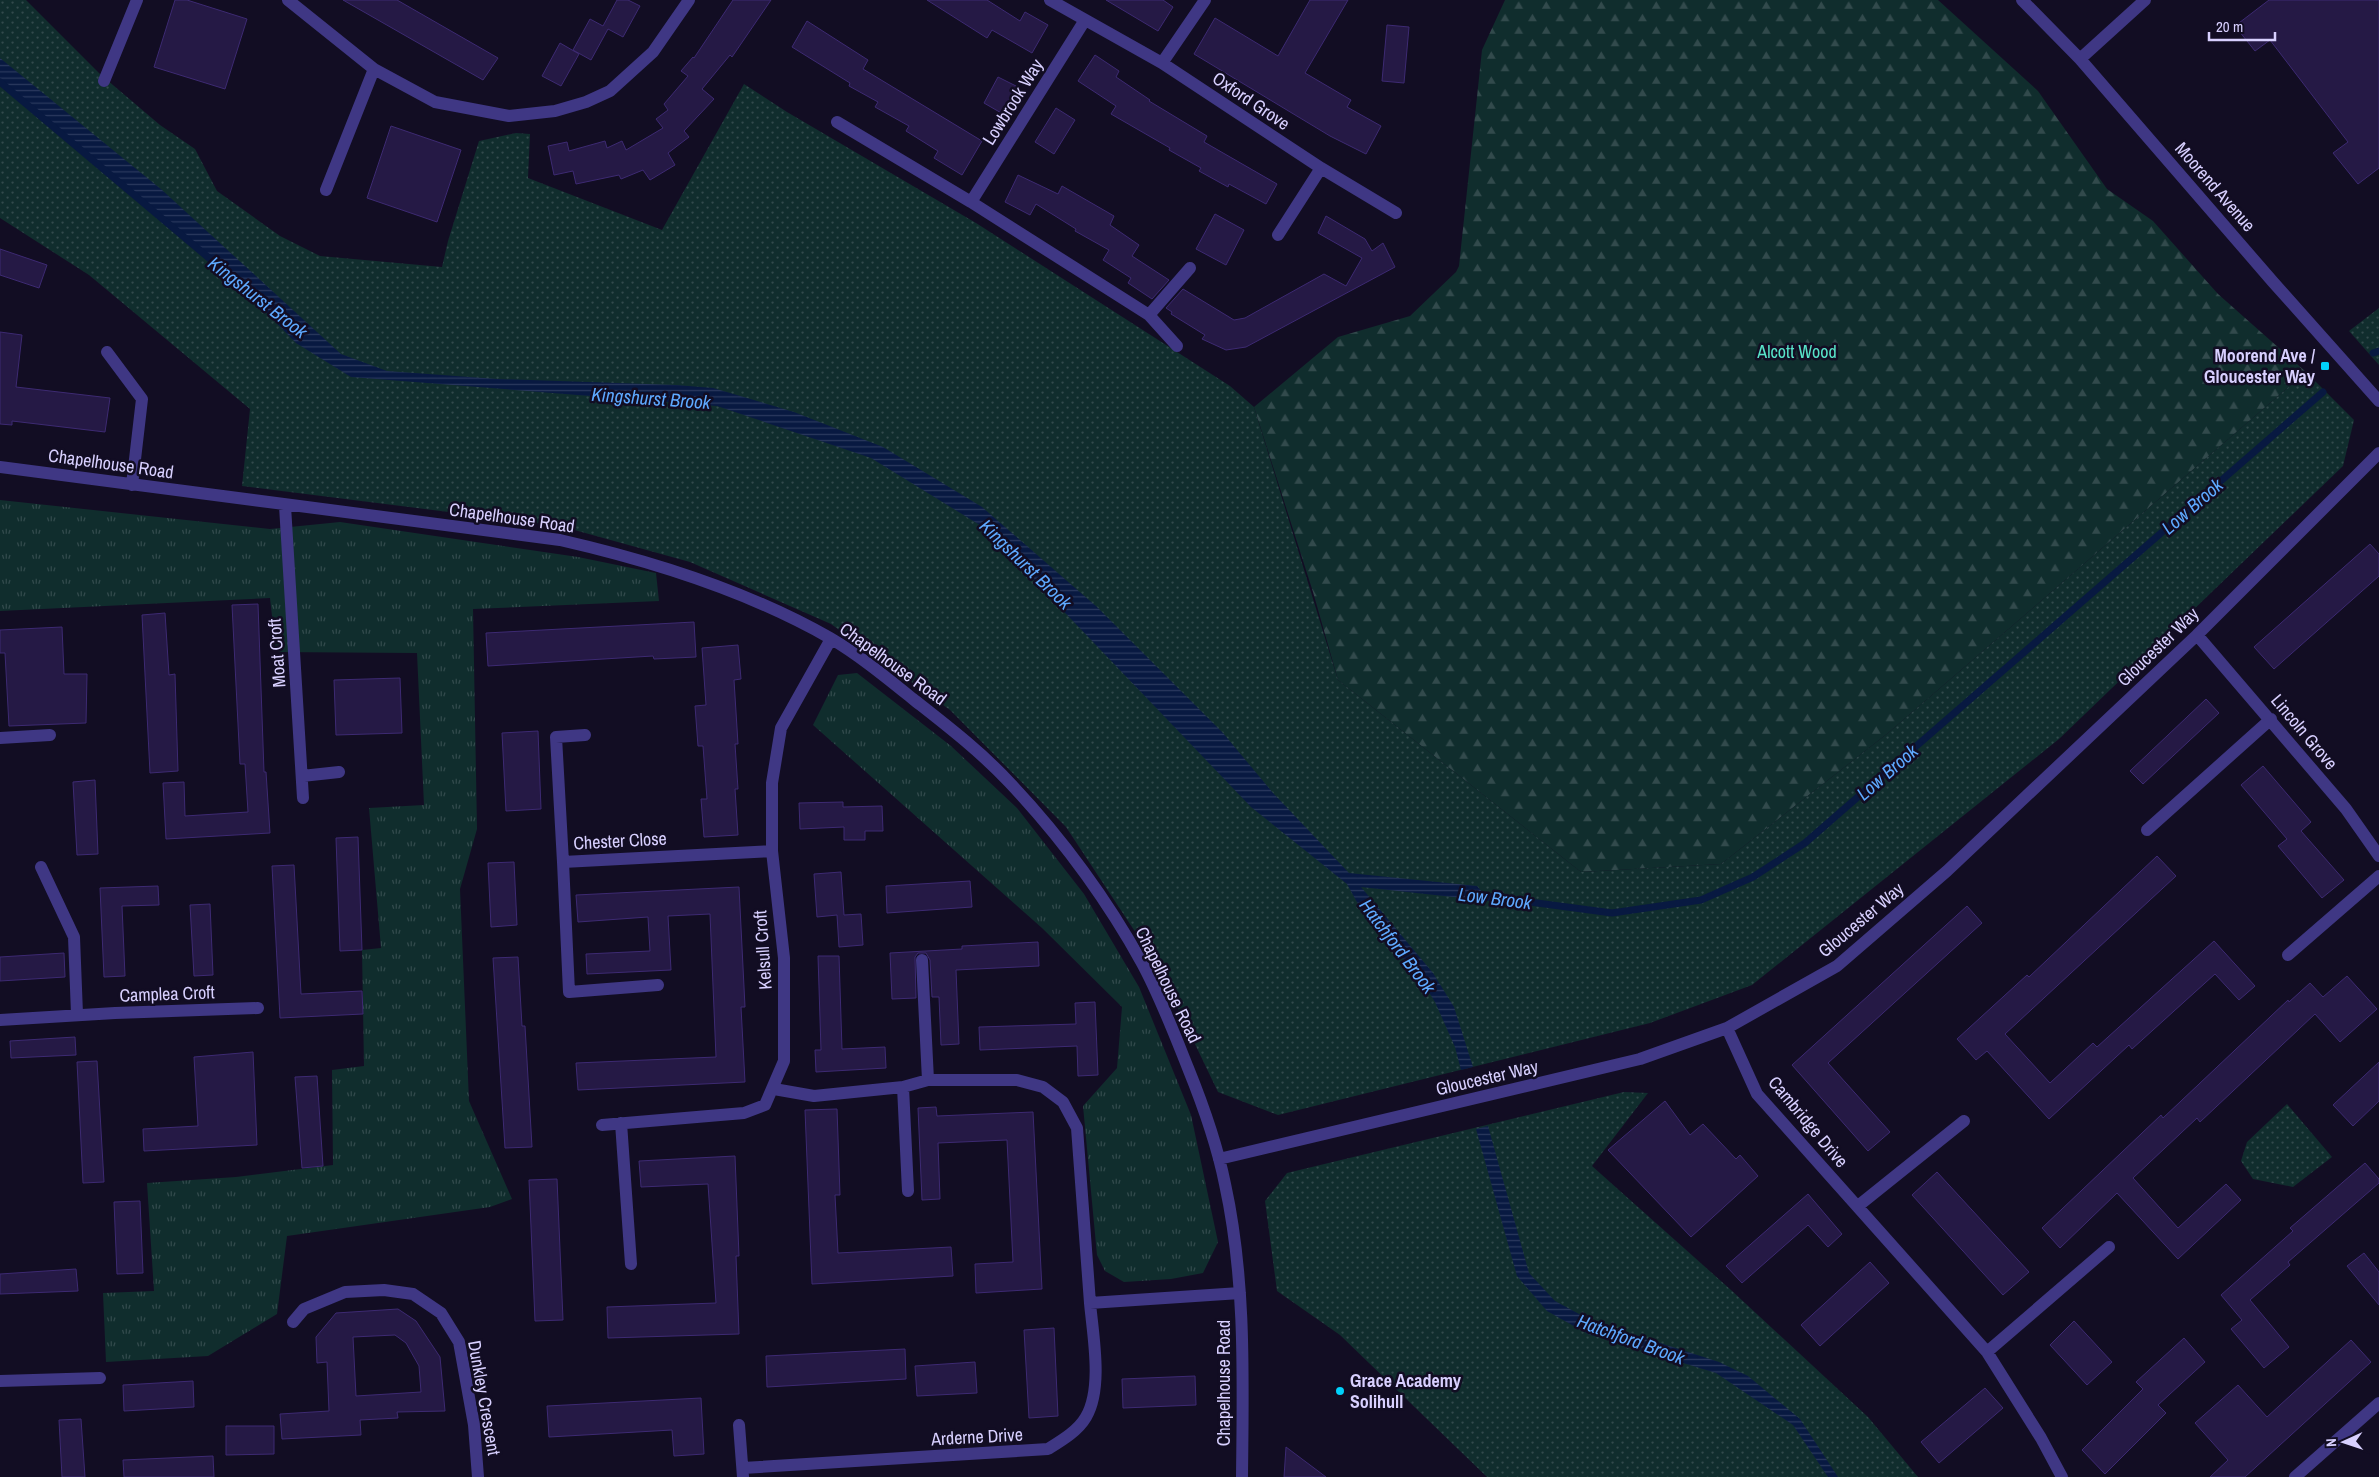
<svg xmlns="http://www.w3.org/2000/svg" width="2379" height="1477" font-family="'Archivo Narrow',sans-serif">
  <style>
    .grass { fill: url(#grass-tufts) }
    .forest { fill: url(#forest-firs) }
    .park { fill: url(#park-dots) }
    .water { fill: url(#water-rules) }
    .lines { fill: none; stroke-linecap: round; stroke-linejoin: round }
    .stream { stroke: #081941; stroke-width: 7 }
    .building { fill: #251945; stroke: #3d2a72; fill-rule: evenodd }
    .minor { stroke: #3f3784; stroke-width: 12 }
    .poi-dot { fill: #00d1fb; stroke: #120d23; stroke-width: 2 }
    .labels { text-anchor: middle; stroke-width: 5; stroke-linejoin: round; paint-order: stroke }
    .street-label { font-size: 18px; fill: #d8d0ff; stroke: #120d23 }
    .park-label { font-size: 18px; fill: #58e3c9; stroke: #120d23 }
    .poi-label { font-size: 18px; font-weight: bold; fill: #d8d0ff; stroke: #120d23; text-anchor: end }
    .water-label { font-size: 19px; font-style: italic; fill: #5ea9ff; stroke: #120d23 }
  </style>
  <defs>
    <pattern id="grass-tufts" width="24" height="20" patternUnits="userSpaceOnUse" patternTransform="scale(1.25)"><rect width="24" height="20" fill="#102d2d"/><path d="M3 7l-1-3M5 7V3M7 7l1-3M15 17l-1-3M17 17v-4M19 17l1-3" fill="none" stroke="#324a4c"/></pattern>
    <pattern id="forest-firs" width="22" height="20" patternUnits="userSpaceOnUse" patternTransform="scale(1.25)"><rect width="22" height="20" fill="#102d2d"/><path d="M5 1l3.5 6h-7zM16 11l3.5 6h-7z" fill="#324a4c"/></pattern>
    <pattern id="park-dots" width="8" height="8" patternUnits="userSpaceOnUse" patternTransform="scale(1.25)"><rect width="8" height="8" fill="#102d2d"/><path d="M2 2h.1M6 6h.1" fill="none" stroke="#324a4c" stroke-width="1.8" stroke-linecap="round"/></pattern>
    <pattern id="water-rules" width="6" height="5" patternUnits="userSpaceOnUse" patternTransform="scale(1.25)"><rect width="6" height="5" fill="#081941"/><path d="M0 2.5h6" fill="none" stroke="#2b395e"/></pattern>
  </defs>
  <rect width="100%" height="100%" fill="#120d23"/>
  <path class="grass" d="M0,500l270,29 70,-7 238,35 78,16 3,28 -186,8 4,220 -17,60 9,212 43,98 -22,8 -203,29 -10,78 -69,42 -102,6 -3,-69 51,-2 -7,-108 89,-6 97,-12 -1,-95 32,-4 -2,-116 19,-2 -12,-140 55,-3 -7,-152 -141,-1 -6,-54 -270,13z
    M857,673l94,73 66,62 67,86 55,93 52,128 27,127 -15,31 -32,6 -47,3 -19,-11 -8,-16 -14,-149 34,-38 5,-61 -80,-79 -229,-203 25,-50z"/>
  <path class="forest" d="M1505,0h433l100,91 69,98 46,32 65,73 88,78 -418,361 -167,131 -140,8 -243,-192 -25,-88 -59,-185 84,-70 72,-21 46,-44 3,-6 23,-216z"/>
  <path class="park" d="M0,0h26l74,74 60,51 35,24 22,42 63,45 40,20 122,11 6,-26 31,-100 37,-8 14,1 -2,44 134,52 82,-146 43,28 189,111 254,163 24,21 84,273 243,192 140,-8 167,-131 418,-361 48,48 -11,46 -284,273 -307,246 -102,38 -372,92 -60,-23 -61,-127 -91,-138 -116,-117 -119,-86 -141,-62 -130,-36 -318,-40 8,-77 -161,-134 -89,-57z
    M2379,308v57l-30,-34z
    M1624,1092l24,1 -56,73 139,124 137,127 50,60h-431l-147,-142 -63,-44 -12,-90 22,-28z
    M2287,1104l45,53 -39,30 -40,-8 -12,-18 6,-19z"/>
  <path class="water" d="M0,58l162,132 179,164 46,17 110,8 179,6 37,3 81,24 89,35 99,60 115,100 126,126 50,60 76,80 128,13 13,15 -129,-14 72,86 21,34 19,60 -12,3 -6,-23 -20,-45 -15,-24 -57,-65 -16,-29 -96,-77 -268,-280 -112,-69 -154,-52 -366,-29 -55,-34 -67,-68 -229,-193z
    M1488,1126l41,147 26,28 37,20 127,41 29,14 52,43 38,58h-10l-35,-52 -77,-52 -128,-39 -41,-23 -30,-35 -41,-147z"/>
  <g class="lines">
    <path class="stream" d="M0,82l235,198
      M2373,353l6,-2
      M1477,895l135,18 89,-13 52,-23 52,-34 518,-451"/>
  </g>
  <path class="building" d="M175,0h12l60,19 -22,70 -71,-22z
    M343,0h54l101,58 -15,22z
    M617,0h11l12,6 -17,31 -15,-8 -17,31 -18,-10 17,-31 13,7z
    M733,0h38l-39,57 -2,-2 -28,34 12,10 -30,32 5,6 -21,16 7,12 -25,15 -7,-10 -22,9 -2,-4 -43,9 -3,-13 -19,4 -6,-29 19,-4 2,9 36,-10 2,7 15,-7 4,9 37,-22 -7,-9 12,-9 -4,-6 24,-28 -7,-5 12,-14 1,1z
    M927,0h60l33,21 5,-9 23,13 -16,28 -40,-23 -5,8z
    M1106,0h57l10,7 -15,24z
    M1310,0h38l-43,73 46,27 -4,7 34,19 -15,28 -36,-18 -136,-82 21,-36 63,38z
    M2269,0h110v168l-21,16 -25,-31 15,-11 -78,-102 -15,11 -20,-25z
    M807,21l61,39 -5,9 119,72 -20,34 -28,-17 4,-7 -32,-20 3,-5 -34,-19 3,-5 -29,-16 1,-3 -58,-36z
    M1387,25l22,2 -5,56 -22,-2z
    M560,43l19,11 -18,32 -19,-10z
    M1095,55l24,16 -3,6 34,23 -1,1 58,35 -3,6 73,42 -11,20 -37,-20 -1,3 -29,-16 2,-3 -32,-18 1,-2 -59,-34 5,-8 -38,-25z
    M998,77l20,10 -15,27 -19,-11z
    M1056,108l19,12 -21,34 -19,-12z
    M391,126l70,24 -24,72 -70,-24z
    M1018,175l40,19 4,-8 52,30 -4,9 29,20 -7,11 37,24 -17,19 -24,-16 3,-5 -28,-18 6,-10 -34,-19 1,-2 -40,-25 -6,11 -25,-13z
    M1215,214l29,16 -18,35 -30,-16z
    M1326,216l39,23 7,12 11,-8 12,24 -149,80 -20,3 -24,-11 3,-4 -34,-21 1,-2 -6,-4 17,-19 51,31 11,-2 79,-44 22,12 16,-28 -44,-25z
    M0,249l47,16 -8,23 -39,-13z
    M0,332l22,3 -6,52 94,11 -5,34 -93,-11v4l-12,-1z
    M2370,544l9,10v22l-105,93 -20,-22z
    M258,604l6,168h2l4,61 -104,6 -3,-56 21,-1 1,34 63,-4 -3,-48h-5l-8,-159z
    M165,613l4,62 6,-1 3,97 -28,2 -8,-158z
    M694,622l2,35 -42,2 -1,-3 -165,10 -2,-33z
    M62,627l2,47h23l-1,49 -77,3 -4,-73h-5v-23z
    M738,645l3,34 -7,1 4,64h-3l3,45h-3l3,46 -34,2 -3,-38h6l-4,-53h-5l-3,-40 11,-1 -4,-57z
    M400,678l2,55 -66,2 -2,-55z
    M2206,699l13,14 -76,71 -13,-13z
    M538,731l3,78 -35,2 -4,-78z
    M2263,766l48,56 -10,9 43,49 -22,18 -44,-52 9,-7 -46,-54z
    M95,780l3,74 -21,1 -4,-73z
    M843,802v5l39,-1 1,25h-18v9h-21v-13l-44,2 -1,-26z
    M358,837l4,113 -22,1 -4,-113z
    M2157,856l19,20 -171,158 45,49 43,-40 4,4 117,-106 41,45 -16,14 -24,-26 -83,75 -3,-4 -80,74 -62,-68 -11,9 -19,-21 70,-64 2,2z
    M514,862l3,63 -26,2 -3,-64z
    M294,865l7,129 61,-3 1,23 -83,4 -8,-152z
    M841,872l3,43 17,-1 2,31 -24,2 -2,-32 -20,2 -3,-43z
    M970,881l2,26 -85,6 -1,-27z
    M158,886l1,19 -37,1 3,70 -21,1 -4,-89z
    M739,887l6,120h-4l4,75 -167,8 -2,-27 140,-6 -6,-143 -42,2 3,54 -84,4 -1,-20 64,-3 -2,-34 -70,5 -2,-27z
    M210,904l3,71 -19,1 -4,-71z
    M1967,906l15,17 -154,140 62,69 -22,19 -76,-86z
    M1038,942l1,24 -83,4 3,74 -18,1 -2,-48h-7l-2,-37 -4,-7h-8l-3,4 1,41 -24,1 -2,-46 72,-4v-3z
    M64,953l1,24 -65,4v-24z
    M818,956h21l3,93 43,-2 1,21 -70,4 -1,-22h6z
    M518,957l4,69h3l7,121 -27,1 -12,-190z
    M2347,976l30,33 -37,33 -25,-28 -115,108 -3,-4 -64,60 45,50 48,-44 15,16 -63,59 -61,-66 -57,55 -18,-20 119,-113 2,3 125,-118 1,2 21,-19 13,14z
    M1095,1002l3,73 -20,1 -1,-30 -97,4 -1,-23 97,-3 -1,-21z
    M75,1037l1,18 -65,3 -1,-17z
    M253,1052l4,93 -113,6 -1,-22 55,-3 -4,-69z
    M97,1061l7,121 -21,1 -6,-121z
    M2379,1062v39l-26,25 -20,-21z
    M317,1076l6,90 -21,2 -7,-91z
    M1665,1101l25,34 13,-11 33,35 4,-4 18,21 -67,61 -83,-87z
    M936,1107l1,9 96,-4 9,177 -66,4 -1,-29 38,-2 -6,-122 -69,3 2,56 -18,1 -4,-92z
    M837,1109l3,86h-5l3,58 113,-6 2,29 -141,8 -7,-174z
    M735,1156l4,100h-3l3,78 -131,4 -1,-31 109,-4 -8,-119 -67,3 -2,-26z
    M2365,1163l14,16v4l-91,79 2,3 -40,35 39,47 -25,21 -33,-39 11,-9 -21,-25 72,-64 -3,-3z
    M1937,1172l92,100 -26,23 -91,-100z
    M557,1179l6,141 -28,1 -6,-141z
    M1808,1194l34,40 -14,13 -20,-22 -66,58 -16,-17z
    M140,1201l3,72 -26,1 -3,-72z
    M2364,1253l15,19v33l-32,-39z
    M1870,1262l19,21 -69,63 -19,-21z
    M76,1269l2,22 -78,3v-20z
    M398,1309l18,12 24,36 5,54 -48,1 1,6 -38,2 1,15 -79,4 -2,-25 49,-3 -2,-49 -10,1 -1,-26 20,-24zM395,1335l11,8 13,23 2,26 -65,4 -3,-59z
    M2074,1321l38,41 -25,23 -37,-40z
    M1054,1328l4,88 -29,2 -5,-88z
    M2184,1338l21,24 -47,43 8,8 -61,61 -23,-24 61,-61 -7,-7z
    M2351,1340l20,22 -126,115h-35l18,-17 -33,-37 43,-38 29,32z
    M905,1349l1,30 -139,8 -1,-31z
    M975,1362l2,31 -60,3 -2,-30z
    M1195,1376l1,29 -73,3 -1,-29z
    M193,1381l1,26 -70,4 -1,-26z
    M1985,1388l18,20 -64,55 -18,-21z
    M701,1398l3,56 -30,2 -2,-26 -123,7 -2,-31z
    M81,1419l4,58h-23l-3,-57z
    M226,1426h48v28l-48,1z
    M1286,1447l40,30h-42z
    M213,1456l1,21h-90l-1,-17z"/>
  <g class="lines">
    <path class="minor" d="M288,0l86,69 61,33 74,14 46,-5 31,-9 24,-11 43,-39 36,-52
      M1050,0l112,63 159,105 75,45
      M2022,0l58,59 193,223 106,119
      M2080,59l65,-59
      M1162,63l43,-63
      M104,81l33,-81
      M837,122l134,80 178,113 28,31
      M326,190l48,-121
      M971,202l114,-182
      M1278,235l43,-67
      M1149,315l41,-47
      M107,352l35,47 -10,86
      M0,467l560,73c92,21 188,51 270,98 29,17 57,40 83,61 33,26 67,52 96,83 51,54 97,116 133,181 18,33 32,70 46,105 15,37 29,76 37,116 21,96 18,195 17,293
      M285,506l18,292
      M2197,635l149,174 33,47
      M585,735l-29,2 7,125 209,-11
      M0,738l50,-3
      M302,776l37,-4
      M2147,830l124,-111
      M563,862l6,130 89,-7
      M41,867l33,70 3,77
      M2288,955l91,-79
      M922,960l6,120h89l26,7 20,15 14,26 13,175 150,-10
      M0,1020l115,-7 143,-5
      M1727,1028l30,66 230,258 54,86 21,39
      M903,1087l5,104
      M774,1089l40,7 89,-9 25,-7
      M621,1123l10,141
      M602,1125l142,-12 21,-8 19,-44v-103l-12,-107v-68l9,-55 50,-89
      M1219,1159l421,-100 87,-31 110,-62 110,-95 250,-236 182,-182
      M1858,1206l106,-85
      M293,1322l11,-13 41,-17 39,-2 29,4 28,19 18,29 15,83 4,52
      M1987,1352l122,-105
      M0,1381l100,-3
      M739,1425l4,52
      M743,1468l305,-19c13,-8 30,-18 38,-32 17,-29 7,-81 4,-114
      M2295,1477l84,-74"/>
  </g>
  <g class="poi-dot">
    <rect x="2320" y="361" width="10" height="10" rx="2.5"/>
    <circle cx="1340" cy="1391" r="5"/>
  </g>
  <g class="labels">
    <g class="street-label">
      <text transform="translate(1251 101) rotate(34)" y="6">Oxford Grove</text>
      <text transform="translate(1013 102) rotate(-58)" y="6">Lowbrook Way</text>
      <text transform="translate(2215 187) rotate(49)" y="6">Moorend Avenue</text>
      <text transform="translate(111 464) rotate(8)" y="6">Chapelhouse Road</text>
      <text transform="translate(512 518) rotate(8)" y="6">Chapelhouse Road</text>
      <text transform="translate(2158 647) rotate(-44)" y="6">Gloucester Way</text>
      <text transform="translate(277 653) rotate(-94)" y="6">Moat Croft</text>
      <text transform="translate(893 664) rotate(36)" y="6">Chapelhouse Road</text>
      <text transform="translate(2304 732) rotate(50)" y="6">Lincoln Grove</text>
      <text transform="translate(620 841) rotate(-3)" y="6">Chester Close</text>
      <text transform="translate(1861 920) rotate(-40)" y="6">Gloucester Way</text>
      <text transform="translate(763 950) rotate(-94)" y="6">Kelsull Croft</text>
      <text transform="translate(1168 985) rotate(64)" y="6">Chapelhouse Road</text>
      <text transform="translate(167 994) rotate(-2)" y="6">Camplea Croft</text>
      <text transform="translate(1487 1078) rotate(-13)" y="6">Gloucester Way</text>
      <text transform="translate(1808 1122) rotate(50)" y="6">Cambridge Drive</text>
      <text transform="translate(1224 1383) rotate(-90)" y="6">Chapelhouse Road</text>
      <text transform="translate(484 1398) rotate(80)" y="6">Dunkley Crescent</text>
      <text transform="translate(977 1437) rotate(-3)" y="6">Arderne Drive</text>
    </g>
    <g class="park-label">
      <text x="1797" y="358">Alcott Wood</text>
    </g>
    <g class="poi-label">
      <text x="2315" y="362">Moorend Ave /<tspan x="2315" dy="21">Gloucester Way</tspan></text>
      <text x="1350" y="1387" text-anchor="start">Grace Academy<tspan x="1350" dy="21">Solihull</tspan></text>
    </g>
    <g class="water-label">
      <text transform="translate(258 297) rotate(38)" y="7">Kingshurst Brook</text>
      <text transform="translate(651 398) rotate(4)" y="7">Kingshurst Brook</text>
      <text transform="translate(2192 506) rotate(-41)" y="7">Low Brook</text>
      <text transform="translate(1026 564) rotate(44)" y="7">Kingshurst Brook</text>
      <text transform="translate(1887 772) rotate(-41)" y="7">Low Brook</text>
      <text transform="translate(1495 898) rotate(7)" y="7">Low Brook</text>
      <text transform="translate(1398 946) rotate(53)" y="7">Hatchford Brook</text>
      <text transform="translate(1631 1339) rotate(20)" y="7">Hatchford Brook</text>
    </g>
  </g>
  <g transform="translate(2344 1442) rotate(267)" stroke="#120d23" stroke-width="4" paint-order="stroke">
  <path d="M0-4L9 19L0 12L-9 19Z" fill="#d8d0ff"/>
  <text y="-8" font-size="14" font-weight="bold" text-anchor="middle" fill="#d8d0ff">N</text>
  </g>
  <path d="M2209 32v8h66v-8" fill="none" stroke="#d8d0ff" stroke-width="2.5"/>
  <text x="2216" y="32" font-size="15" fill="#d8d0ff" stroke="#120d23" stroke-width="4" paint-order="stroke">20 m</text>
</svg>
